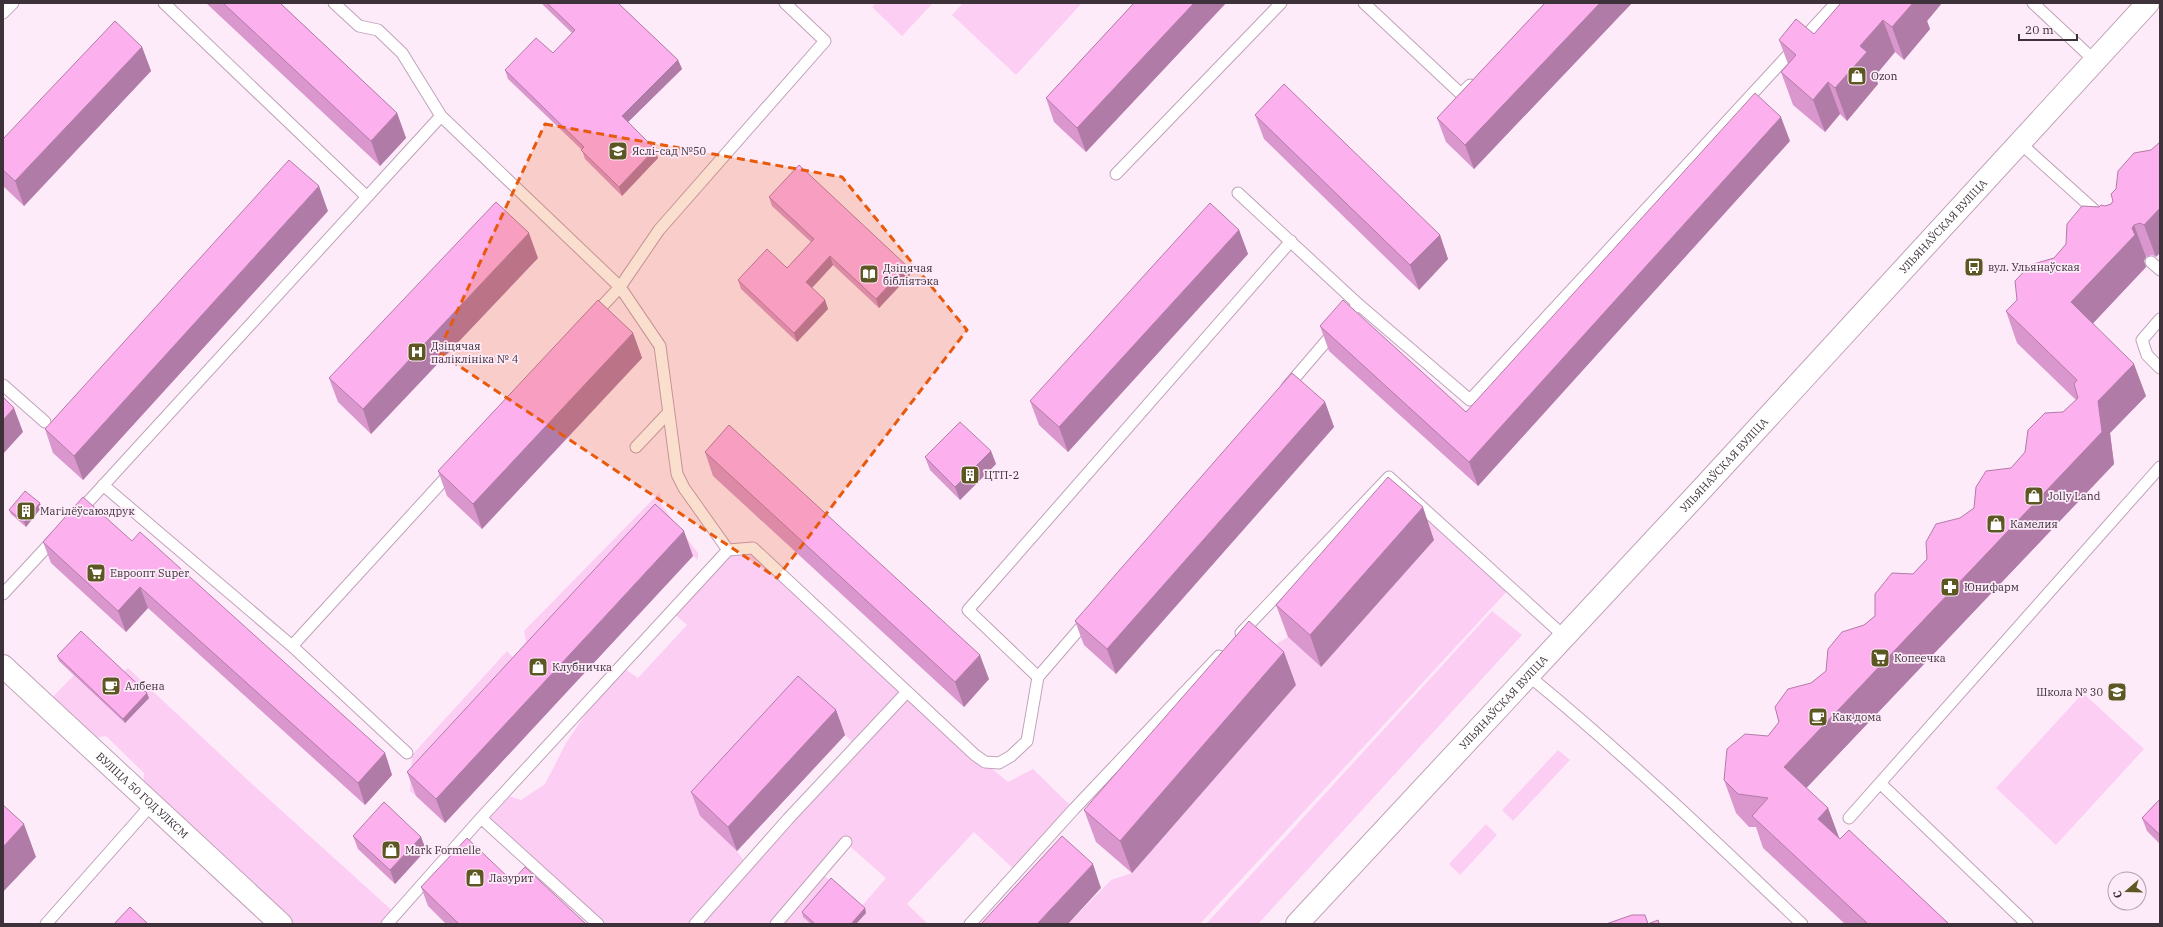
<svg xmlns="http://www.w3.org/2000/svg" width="2163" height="927" font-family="'IBM Plex Serif',serif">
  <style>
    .green { fill: #fdcef3; fill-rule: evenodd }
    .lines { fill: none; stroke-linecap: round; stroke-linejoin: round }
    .lane-casing { stroke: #bfa2b9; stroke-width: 13 }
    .secondary-casing { stroke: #bfa2b9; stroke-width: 24 }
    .lane { stroke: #fff; stroke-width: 11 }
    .secondary { stroke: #fff; stroke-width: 22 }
    .wall { fill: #da97cd }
    .shaded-wall { fill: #b17ba7 }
    .building { fill: #fdb0ee; stroke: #b17ba7 }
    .marked { fill: #e8590c; fill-opacity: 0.2; stroke: #e8590c; stroke-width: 3; stroke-dasharray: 8 5; stroke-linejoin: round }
    .labels { text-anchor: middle; stroke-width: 3.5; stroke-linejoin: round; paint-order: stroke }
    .poi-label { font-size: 11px; fill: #3d313a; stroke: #feebfa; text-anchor: start }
    .street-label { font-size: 11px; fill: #3d313a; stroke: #feebfa }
  </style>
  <rect width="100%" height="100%" fill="#feebfa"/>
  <path class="green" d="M876,3h57l-31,33 -30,-29z
    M963,3h119l-66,72 -64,-60z
    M1389,477l121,111 -310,336h-132l43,-44 21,-7 164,-188 -35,-32 27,-16 33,30z
    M660,492l1,12 37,49v7l-5,-4 -166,90 -3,-15z
    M753,548l222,207 33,27 25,-13 41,40 -56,64 -44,-41 -67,72 21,20h-72l10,-11 -5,-6 25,-29 -40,-35 -25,30 12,10 -30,34 8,7h-213l-117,-106 22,-24 18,6 24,-16 21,-41 43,-64 12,-13 17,12 49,-53 -16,-14 57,-61zM845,735l11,11 -109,119 -10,-14 -37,-35z
    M1492,611l30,24 -264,289h-52z
    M507,651l22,23 -42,15 -20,17 1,9 -31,59 -21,22 -6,-5 2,-36z
    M128,668l123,115 145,131 -9,10h-106l-138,-128 1,-23 -38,-37 -23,4 -38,-35 29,-30 51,48 -3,-50z
    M2083,693l61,56 -88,96 -60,-57z
    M1558,750l12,10 -57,61 -11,-11z
    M1486,824l11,11 -37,40 -11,-11z"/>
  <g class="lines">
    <defs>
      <path id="lane" d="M164,3l203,194
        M334,3l25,23 19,4 24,23 39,63 179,171 -27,29
        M1364,3l97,91 9,-9
        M2033,3l62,58
        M3,13l10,-10
        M2020,143l81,73
        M1116,174l165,-171
        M1238,193l120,111
        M2151,262l9,8
        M2160,319l-18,21 5,15 13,13
        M3,385l42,37
        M1287,387l71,-83 112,96 366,-397
        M636,447l32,-34
        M103,485l189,161 115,107
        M78,513l363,-397
        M728,550l-44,-62 -7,-14 -17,-128 -40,-59 39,-57 166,-189 -40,-38
        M3,594l52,-56
        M1241,633l148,-156 176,160
        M292,646l159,-174
        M1529,676c95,78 184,163 273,248
        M1038,677l-70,-67 323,-369
        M1880,783l147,141
        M481,818l117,106
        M1849,818l311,-351
        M46,924l106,-120
        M387,924l94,-106 247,-268 25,-2 222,207 10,7 14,1 12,-7 16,-15 11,-64 50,-58
        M695,924l93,-105 118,-126
        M776,924l70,-82
        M970,924l104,-115 145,-153"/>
      <g id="secondary">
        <path id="s1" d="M3,666l278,258"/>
        <path id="s2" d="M1297,924l404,-434 447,-487"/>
      </g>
    </defs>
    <use href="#lane" class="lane-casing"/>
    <use href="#secondary" class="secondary-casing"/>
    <use href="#lane" class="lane"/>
    <use href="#secondary" class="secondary"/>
  </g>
  <path class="wall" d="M206,3h74l117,110 9,25 -26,28z
    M541,3h77l60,57 4,9 -54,53 30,36 -36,38 -37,-37 -3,-9 -74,-71 -3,-9 48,-17 19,-20z
    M1134,3h92l-140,149 -32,-30 -8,-24z
    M1545,3h87l-158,166 -28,-27 -9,-24z
    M1841,3h101l-15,18 3,8 -26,31 -9,-8 -20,24 3,8 -31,37 -7,-7 -15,18 -32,-27 -12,-33 7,-8 -9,-24 35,-6z
    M142,47l9,24 -127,135 -21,-20v-47z
    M1255,115l185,120 8,24 -29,31 -155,-151z
    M1790,141l-312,345 -149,-135 -9,-25 146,86z
    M2134,153l22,104 -4,-2 -6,2 -2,4 2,6 -53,56 53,73 -36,37 4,31 -308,324 22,20 11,31 110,85h-104l-82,-76 -7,-21h-7l-13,-14 -12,-33 44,-44 43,-53 15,-12 38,-46 11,-9 52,-57 33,-41 14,-10 89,-96 13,-12 -59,-57 -11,-32 11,-11 82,-93 6,-1 6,-2 2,-3 3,-12z
    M769,197l141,78 -31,33 -46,-43 -21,23 13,12 3,9 -31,33 -56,-53 -3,-9 49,-12 24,-26 -39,-36z
    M328,211l-245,269 -30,-27 -8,-24z
    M1239,230l9,24 -180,198 -29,-27 -9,-24z
    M538,258l-167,176 -33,-32 -9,-24z
    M633,333l9,25 -160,171 -35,-33 -9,-25z
    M1325,402l9,25 -218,247 -32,-29 -9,-24z
    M991,451l5,13 -36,36 -30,-30 -5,-13z
    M705,452l284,227 -25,28 -251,-231z
    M40,503l1,5 -15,19 -15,-13 -2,-4z
    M1434,540l-113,127 -33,-30 -12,-32z
    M132,541l253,212 7,22 -27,30 -217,-197 -22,24 -75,-69 -8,-21z
    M693,556l-248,267 -29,-27 -9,-24z
    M57,656l92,42 -24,25 -66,-62z
    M1296,685l-164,188 -36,-31 -12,-32z
    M836,710l9,25 -108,116 -37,-35 -9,-24z
    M2160,799v45l-13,-13 -5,-13z
    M353,836l68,1 5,13 -31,34 -37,-35z
    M512,881l74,43h-140l-18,-18 -7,-19z
    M865,908l1,5 -10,11h-45l-8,-7 -1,-5z"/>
  <path class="shaded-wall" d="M1194,3h32l-140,149 -9,-24z
    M1600,3h32l-158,166 -9,-24z
    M1913,3h29l-15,18 3,8 -26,31 -12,-33z
    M1883,20l12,32 -20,24 3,8 -31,37 -12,-33 25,-42z
    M142,47l9,24 -127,135 -9,-25z
    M678,60l4,9 -57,56 -3,-9z
    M1828,82l12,32 -15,18 -12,-32z
    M397,113l9,25 -26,28 -9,-25z
    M1781,117l9,24 -312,345 -9,-24z
    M655,149l3,9 -36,38 -3,-9z
    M319,186l9,25 -245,269 -9,-24z
    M2160,208v45l-4,4 -12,-32z
    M2134,225l12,32 -2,4 2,6 -63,67 -12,-32 61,-74z
    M1239,230l9,24 -180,198 -9,-25z
    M529,233l9,25 -167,176 -8,-25z
    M1440,235l8,24 -29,31 -9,-25z
    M830,256l3,9 -24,26 -3,-9z
    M907,266l3,9 -31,33 -3,-9z
    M825,300l3,9 -31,33 -3,-9z
    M633,333l9,25 -160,171 -9,-25z
    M2134,364l12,32 -36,37 4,31 -318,335 -12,-32 314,-366z
    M1325,402l9,25 -218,247 -9,-25z
    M14,408l9,24 -20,22v-34z
    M991,451l5,13 -36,36 -5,-13z
    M40,503l1,5 -15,19 -2,-5z
    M1423,507l11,33 -113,127 -11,-32z
    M684,531l9,25 -248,267 -9,-24z
    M140,587l8,21 -22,24 -8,-21z
    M1284,652l12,33 -164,188 -12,-32z
    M980,655l9,24 -25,28 -9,-25z
    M147,693l2,5 -24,25 -2,-4z
    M836,710l9,25 -108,116 -9,-24z
    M385,753l7,22 -27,30 -7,-22z
    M1828,808l12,32 -22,-21z
    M24,824l12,33 -33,35v-45z
    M421,837l5,13 -31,34 -5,-14z
    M1093,864l8,24 -33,36h-31z
    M865,908l1,5 -10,11h-5z"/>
  <path class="building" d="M223,3h57l117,110 -26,28z
    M547,3h71l60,57 -56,56 33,33 -36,38 -38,-37 3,-3 -79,-77 31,-32 17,15 22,-23z
    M1134,3h60l-117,125 -31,-30z
    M1545,3h55l-135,142 -28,-27z
    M1841,3h72l-21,24 -9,-7 -23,26 7,6 -32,36 -7,-6 -15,18 -32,-28 15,-17 -17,-15 17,-21 18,15z
    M115,21l27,26 -127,134 -12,-11v-31z
    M1284,84l156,151 -30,30 -155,-150z
    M1755,93l26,24 -312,345 -149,-136 23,-26 123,112z
    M2160,142v66l-16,17 -4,-2 -6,2 -2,3 3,7 -64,67 63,62 -36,37 4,31 -318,335 44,41 -10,11 22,20 9,-9 100,94h-81l-116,-108 16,-18 -30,-4 -14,-14 3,-31 18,-15 23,2 11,-14 -4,-15 13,-18 23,-6 15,-12 2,-22 14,-17 22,-7 11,-9v-22l17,-21 21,1 14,-15 -1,-17 10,-18 24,-6 14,-10 2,-21 10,-16 25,-3 14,-16 3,-22 17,-17 18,-1 15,-14 -4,-14 3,-4 -71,-69 11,-11 -2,-19 15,-16 24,-7 12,-14 1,-20 15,-18 17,1 2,-2 4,1 6,-2 2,-3 -2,-7 5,-5 2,-18 16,-18 17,-3z
    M289,160l30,26 -245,270 -29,-27z
    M799,165l108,101 -31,33 -46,-43 -24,26 19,18 -31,33 -56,-53 29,-31 20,19 27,-29 -45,-42z
    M496,202l33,31 -166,176 -34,-31z
    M1210,203l29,27 -180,197 -29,-26z
    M598,300l35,33 -160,171 -35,-33z
    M1292,373l33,29 -218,247 -32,-28z
    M3,397l11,11 -11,12z
    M960,422l31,29 -36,36 -30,-30z
    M729,425l251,230 -25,27 -250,-230z
    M1388,477l35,30 -113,128 -34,-30z
    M25,491l15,12 -16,19 -15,-12z
    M83,497l49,44 8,-9 245,221 -27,30 -218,-196 -22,24 -75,-69z
    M655,504l29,27 -248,268 -29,-27z
    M1249,621l35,31 -164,189 -36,-31z
    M81,631l66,62 -24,26 -66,-63z
    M798,676l38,34 -108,117 -37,-35z
    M2160,799v36l-18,-17z
    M384,802l37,35 -31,33 -37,-34z
    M3,805l21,19 -21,23z
    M1062,836l31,28 -56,60h-56z
    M467,838l45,43 13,-14 61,57h-127l-38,-37z
    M831,878l34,30 -14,16h-36l-13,-12z
    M130,907l18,17h-34z
    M1632,915h13l3,9 10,-4 1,4h-53z"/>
  <path class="marked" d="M545,124l297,53 125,153 -190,248 -339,-226z"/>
  <defs>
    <symbol id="shop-square" viewBox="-11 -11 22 22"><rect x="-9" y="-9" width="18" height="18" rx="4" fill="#5c5723" stroke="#feebfa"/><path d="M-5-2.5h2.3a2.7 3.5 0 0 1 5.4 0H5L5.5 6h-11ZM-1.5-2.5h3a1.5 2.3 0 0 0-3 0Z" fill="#fff"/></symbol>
    <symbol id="school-square" viewBox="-11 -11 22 22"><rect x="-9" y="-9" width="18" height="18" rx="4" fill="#5c5723" stroke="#feebfa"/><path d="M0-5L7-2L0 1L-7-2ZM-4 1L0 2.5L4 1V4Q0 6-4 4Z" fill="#fff"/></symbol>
    <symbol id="bus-square" viewBox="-11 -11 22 22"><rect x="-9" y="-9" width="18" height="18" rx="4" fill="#5c5723" stroke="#feebfa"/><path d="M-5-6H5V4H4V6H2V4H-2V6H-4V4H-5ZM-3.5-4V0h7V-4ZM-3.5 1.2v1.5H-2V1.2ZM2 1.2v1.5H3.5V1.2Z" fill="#fff"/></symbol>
    <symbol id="library-square" viewBox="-11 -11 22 22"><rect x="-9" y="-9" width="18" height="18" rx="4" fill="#5c5723" stroke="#feebfa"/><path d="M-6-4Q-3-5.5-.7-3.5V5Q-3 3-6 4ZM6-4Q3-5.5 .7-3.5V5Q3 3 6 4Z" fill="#fff"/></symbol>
    <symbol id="hospital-square" viewBox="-11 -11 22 22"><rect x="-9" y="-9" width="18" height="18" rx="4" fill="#5c5723" stroke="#feebfa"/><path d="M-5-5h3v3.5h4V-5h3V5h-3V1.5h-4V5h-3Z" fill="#fff"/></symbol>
    <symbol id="building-square" viewBox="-11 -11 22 22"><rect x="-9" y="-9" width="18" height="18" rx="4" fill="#5c5723" stroke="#feebfa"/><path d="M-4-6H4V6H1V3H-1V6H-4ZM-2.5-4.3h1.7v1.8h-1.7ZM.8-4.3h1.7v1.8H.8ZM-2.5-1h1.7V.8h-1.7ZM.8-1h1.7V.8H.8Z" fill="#fff"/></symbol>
    <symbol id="supermarket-square" viewBox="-11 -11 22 22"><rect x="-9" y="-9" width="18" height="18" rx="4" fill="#5c5723" stroke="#feebfa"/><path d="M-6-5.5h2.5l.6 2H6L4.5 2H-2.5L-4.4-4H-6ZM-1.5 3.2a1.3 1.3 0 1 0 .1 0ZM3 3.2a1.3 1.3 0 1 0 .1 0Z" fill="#fff"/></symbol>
    <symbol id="pharmacy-square" viewBox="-11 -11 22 22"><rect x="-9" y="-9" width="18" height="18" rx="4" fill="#5c5723" stroke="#feebfa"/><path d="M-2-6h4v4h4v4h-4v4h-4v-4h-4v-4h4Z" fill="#fff"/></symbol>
    <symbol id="cafe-square" viewBox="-11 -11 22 22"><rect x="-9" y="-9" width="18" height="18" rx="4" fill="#5c5723" stroke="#feebfa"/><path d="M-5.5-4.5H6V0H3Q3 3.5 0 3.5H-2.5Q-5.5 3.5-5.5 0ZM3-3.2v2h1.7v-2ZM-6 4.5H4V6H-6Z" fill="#fff"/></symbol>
  </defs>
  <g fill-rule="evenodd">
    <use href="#shop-square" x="1846" y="65" width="22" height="22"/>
    <use href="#school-square" x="607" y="140" width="22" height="22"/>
    <use href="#bus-square" x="1963" y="256" width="22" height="22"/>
    <use href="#library-square" x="858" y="263" width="22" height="22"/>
    <use href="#hospital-square" x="406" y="341" width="22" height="22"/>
    <use href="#building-square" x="959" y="464" width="22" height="22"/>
    <use href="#shop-square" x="2023" y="485" width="22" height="22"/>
    <use href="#building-square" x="15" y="500" width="22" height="22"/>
    <use href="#shop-square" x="1985" y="513" width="22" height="22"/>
    <use href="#supermarket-square" x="85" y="562" width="22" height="22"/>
    <use href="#pharmacy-square" x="1939" y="576" width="22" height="22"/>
    <use href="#supermarket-square" x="1869" y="647" width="22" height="22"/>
    <use href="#shop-square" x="527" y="656" width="22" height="22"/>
    <use href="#cafe-square" x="100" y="675" width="22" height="22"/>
    <use href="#school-square" x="2106" y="681" width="22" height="22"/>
    <use href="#cafe-square" x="1807" y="706" width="22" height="22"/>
    <use href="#shop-square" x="380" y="839" width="22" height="22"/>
    <use href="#shop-square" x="464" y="867" width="22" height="22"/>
  </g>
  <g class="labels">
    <g class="poi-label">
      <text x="1871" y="80">Ozon</text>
      <text x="632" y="155">Яслі-сад №50</text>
      <text x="1988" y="271">вул. Ульянаўская</text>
      <text x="883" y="272">Дзіцячая<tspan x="883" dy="13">бібліятэка</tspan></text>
      <text x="431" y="350">Дзіцячая<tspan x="431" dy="13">паліклініка № 4</tspan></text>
      <text x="984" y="479">ЦТП-2</text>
      <text x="2048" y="500">Jolly Land</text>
      <text x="40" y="515">Магілёўсаюздрук</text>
      <text x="2010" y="528">Камелия</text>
      <text x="110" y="577">Евроопт Super</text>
      <text x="1964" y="591">Юнифарм</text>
      <text x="1894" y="662">Копеечка</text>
      <text x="552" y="671">Клубничка</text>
      <text x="125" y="690">Албена</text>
      <text x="2103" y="696" text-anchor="end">Школа № 30</text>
      <text x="1832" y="721">Как дома</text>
      <text x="405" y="854">Mark Formelle</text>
      <text x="489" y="882">Лазурит</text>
    </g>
    <g class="street-label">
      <text dy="4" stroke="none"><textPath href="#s2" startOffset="951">УЛЬЯНАЎСКАЯ ВУЛІЦА</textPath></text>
      <text dy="4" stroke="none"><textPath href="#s2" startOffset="627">УЛЬЯНАЎСКАЯ ВУЛІЦА</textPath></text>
      <text dy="4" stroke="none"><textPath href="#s2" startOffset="303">УЛЬЯНАЎСКАЯ ВУЛІЦА</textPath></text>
      <text dy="4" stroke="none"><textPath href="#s1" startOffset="190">ВУЛІЦА 50 ГОД УЛКСМ</textPath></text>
    </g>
  </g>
  <rect width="2163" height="927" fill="none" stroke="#3d313a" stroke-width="8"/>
  <g transform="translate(2127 891) rotate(250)"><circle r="19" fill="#feebfa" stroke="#b1a1ad"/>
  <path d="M0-3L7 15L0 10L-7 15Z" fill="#5c5723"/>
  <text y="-6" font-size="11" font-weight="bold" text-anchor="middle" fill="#3d313a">С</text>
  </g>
  <path d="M2019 34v6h58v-6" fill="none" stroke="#3d313a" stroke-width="2"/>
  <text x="2025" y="34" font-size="12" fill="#3d313a" stroke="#feebfa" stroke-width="3" paint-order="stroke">20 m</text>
</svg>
